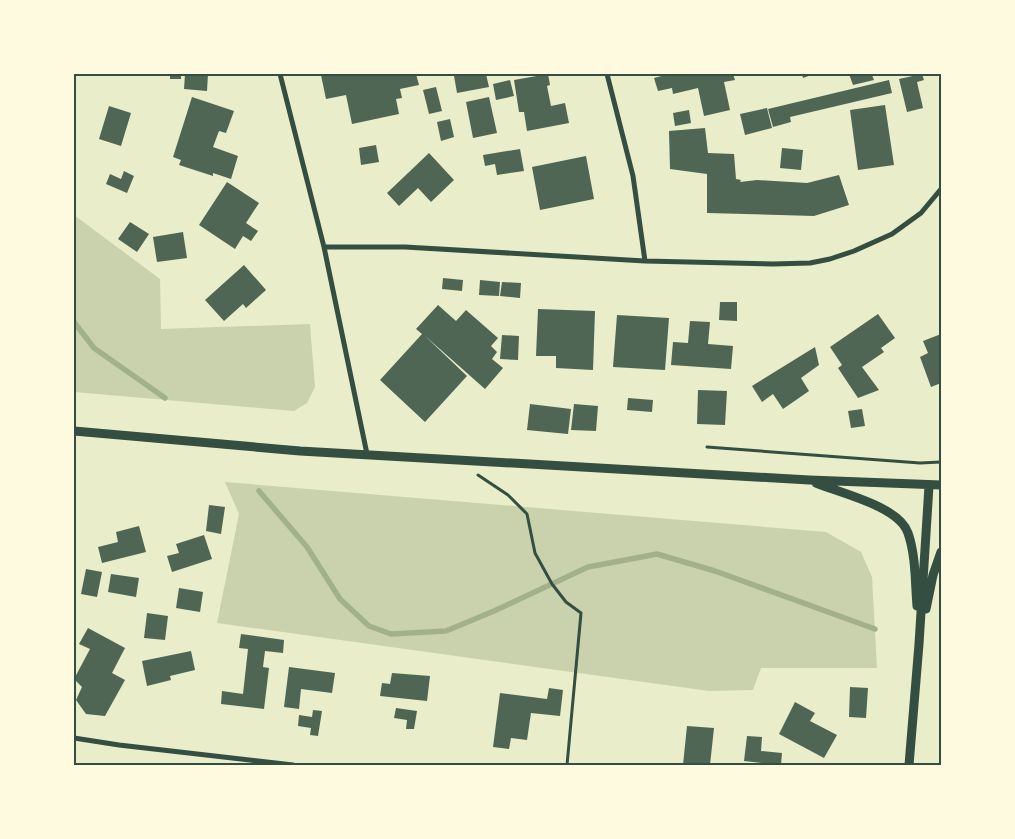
<svg xmlns="http://www.w3.org/2000/svg" width="1015" height="839" font-family="Spectral,serif">
  <style>
    .green { fill: #cad2ad }
    .lines { fill: none; stroke-linecap: round; stroke-linejoin: round }
    .stream { stroke: #a3b18a; stroke-width: 5.5 }
    .building { fill: #4f6655 }
    .path { stroke: #344e41; stroke-width: 3 }
    .minor { stroke: #344e41; stroke-width: 5 }
    .tertiary { stroke: #344e41; stroke-width: 9 }
    .neatline { fill: none; stroke: #344e41; stroke-width: 2 }
  </style>
  <rect width="100%" height="100%" fill="#e9edc9"/>
  <path class="green" d="M74,215l86,64 1,50 149,-5 5,63 -8,16 -13,8 -220,-19z
    M225,482l601,50 35,20 11,25 5,91h-116l-8,22 -44,1 -492,-68 22,-109z"/>
  <g class="lines">
    <path class="stream" d="M74,322l20,26 71,50
      M259,491l48,56 33,52 29,27 22,8 55,-3 48,-20 94,-44 69,-13 58,17 160,58"/>
  </g>
  <path class="building" d="M170,74h11v5h-11z
    M185,74h23l-1,17 -23,-2z
    M325,74h91l3,11 -19,4 2,9 -6,1 3,15 -47,10 -6,-29 -20,4 -5,-24z
    M463,74h23l3,13 -32,6 -3,-17z
    M548,74l2,11 -3,1 4,20 14,-3 4,20 -42,8 -3,-19h-5l-5,-32z
    M669,74h64l2,6 -11,2 6,28 -26,6 -6,-28 -25,6 -1,-6 -14,3 -4,-13z
    M802,74h12l-11,4z
    M849,74h27l-4,1 2,5 -21,5z
    M922,74l2,6 -7,2 6,26 -16,4 -8,-33z
    M510,80l4,16 -18,4 -3,-16z
    M889,80l3,13 -102,24 1,5 -18,5 -5,-18z
    M436,87l6,24 -13,3 -6,-24z
    M192,97l42,14 -8,22 -7,-2 -6,16 25,9 -7,23 -18,-6v3l-34,-11 2,-5 -8,-3z
    M489,97l8,36 -24,5 -7,-36z
    M885,105l9,60 -36,5 -8,-60z
    M109,106l22,7 -10,33 -22,-7z
    M767,108l5,20 -27,7 -5,-21z
    M689,110l2,13 -16,3 -2,-13z
    M450,119l4,18 -13,4 -4,-19z
    M705,128l3,25 26,1 2,25 5,1 -1,2 17,-2 50,3 32,-8 10,30 -35,11 -107,-3v-39l-37,-5 -1,-38z
    M376,145l3,17 -18,3 -2,-17z
    M782,148l21,2 -2,20 -21,-2z
    M520,149l4,22 -27,4 -2,-11 -10,2 -2,-11z
    M429,153l25,27 -23,22 -13,-14 -19,18 -12,-13z
    M586,156l8,43 -54,11 -8,-43z
    M124,171l10,5 -7,17 -21,-9 4,-10 11,5z
    M227,182l32,21 -13,20 12,8 -7,10 -8,-5 -8,13 -36,-24z
    M130,222l19,12 -12,18 -19,-13z
    M183,232l4,26 -30,4 -4,-25z
    M244,265l22,25 -20,18 -3,-4 -19,17 -19,-21z
    M443,278l20,2 -1,11 -20,-2z
    M480,280l20,2 -1,14 -20,-1z
    M502,282l19,1 -1,15 -20,-2z
    M720,302h17v19l-18,-1z
    M438,305l18,16 10,-11 32,28 -7,8 6,6 -5,7 11,9 -18,21 -61,-54 43,41 -42,46 -45,-42 42,-46 -6,-5z
    M538,309l57,2 -2,59 -37,-2v-12h-20z
    M878,314l17,24 -14,10 3,4 -22,15 17,23 -21,8 -20,-30 4,-3 -12,-18z
    M617,315l52,3 -4,52 -52,-3z
    M690,321l20,1 -2,22 25,2 -2,23 -60,-4 2,-23 15,1z
    M941,334v49l-10,4 -11,-30 8,-4 -5,-12z
    M502,335l17,1 -1,24 -18,-1z
    M815,347l4,18 -18,13 8,13 -26,18 -10,-15 -11,8 -10,-16z
    M698,390l29,1 -2,34 -28,-1z
    M628,398l25,2 -1,12 -25,-2z
    M530,404l41,5 -3,25 -41,-4z
    M574,404l24,2 -2,25 -25,-1z
    M862,409l3,17 -14,2 -3,-17z
    M209,505l16,2 -4,27 -15,-3z
    M139,526l7,26 -44,11 -4,-16 20,-5 -2,-10z
    M204,535l8,24 -40,13 -5,-16 12,-3 -3,-9z
    M86,569l16,3 -5,25 -16,-3z
    M111,574l28,4 -3,19 -28,-5z
    M179,588l24,4 -3,20 -24,-4z
    M147,613l21,3 -3,24 -21,-2z
    M88,628l37,20 -13,25 13,7 -20,36 -19,-2 -10,-14 6,-13 -8,-8 16,-30 -11,-5z
    M241,634l43,6 -1,13 -18,-2 -2,16 6,1 -5,41 -43,-5 1,-13 21,3 5,-45 -9,-1z
    M191,651l4,19 -25,6 1,4 -24,6 -5,-25z
    M289,667l46,6 -3,20 -31,-4 -2,20 -15,-2z
    M392,673l38,3 -3,25 -47,-5 2,-13 8,1z
    M850,687l18,1 -2,30 -17,-1z
    M549,688l14,2 -3,26 -29,-3 -4,27 -16,-2 -2,11 -16,-2 7,-54 47,6z
    M795,702l20,11 -5,8 27,14 -13,23 -45,-24z
    M396,708l21,3 -3,18h-8l1,-9 -13,-2z
    M313,710l9,1 -4,25 -8,-1 1,-7 -13,-2 1,-11 13,2z
    M687,726l27,2 -4,37h-27z
    M747,736l15,1 -1,14 21,2 -1,12 -37,-4z"/>
  <g class="lines">
    <path class="path" d="M707,447l213,16 21,-1
      M478,475l30,20 19,19 8,39 17,31 14,18 15,11 -14,152"/>
    <path class="minor" d="M280,74l44,173 43,207
      M607,74l26,102 12,85
      M324,247h81l240,14 128,3 37,-1 20,-4 24,-8 38,-17 29,-21 20,-24
      M74,738l45,7 174,20"/>
    <path class="tertiary" d="M74,431l226,20 509,29 132,5
      M816,483c24,10 83,23 92,50 8,23 7,50 9,73
      M926,609l7,-34 8,-23
      M909,765l10,-121 10,-158"/>
  </g>
  <rect width="1015" height="839" fill="none" stroke="#fefae0" stroke-width="150"/>
  <rect x="75" y="75" width="865" height="689" class="neatline"/>
</svg>
